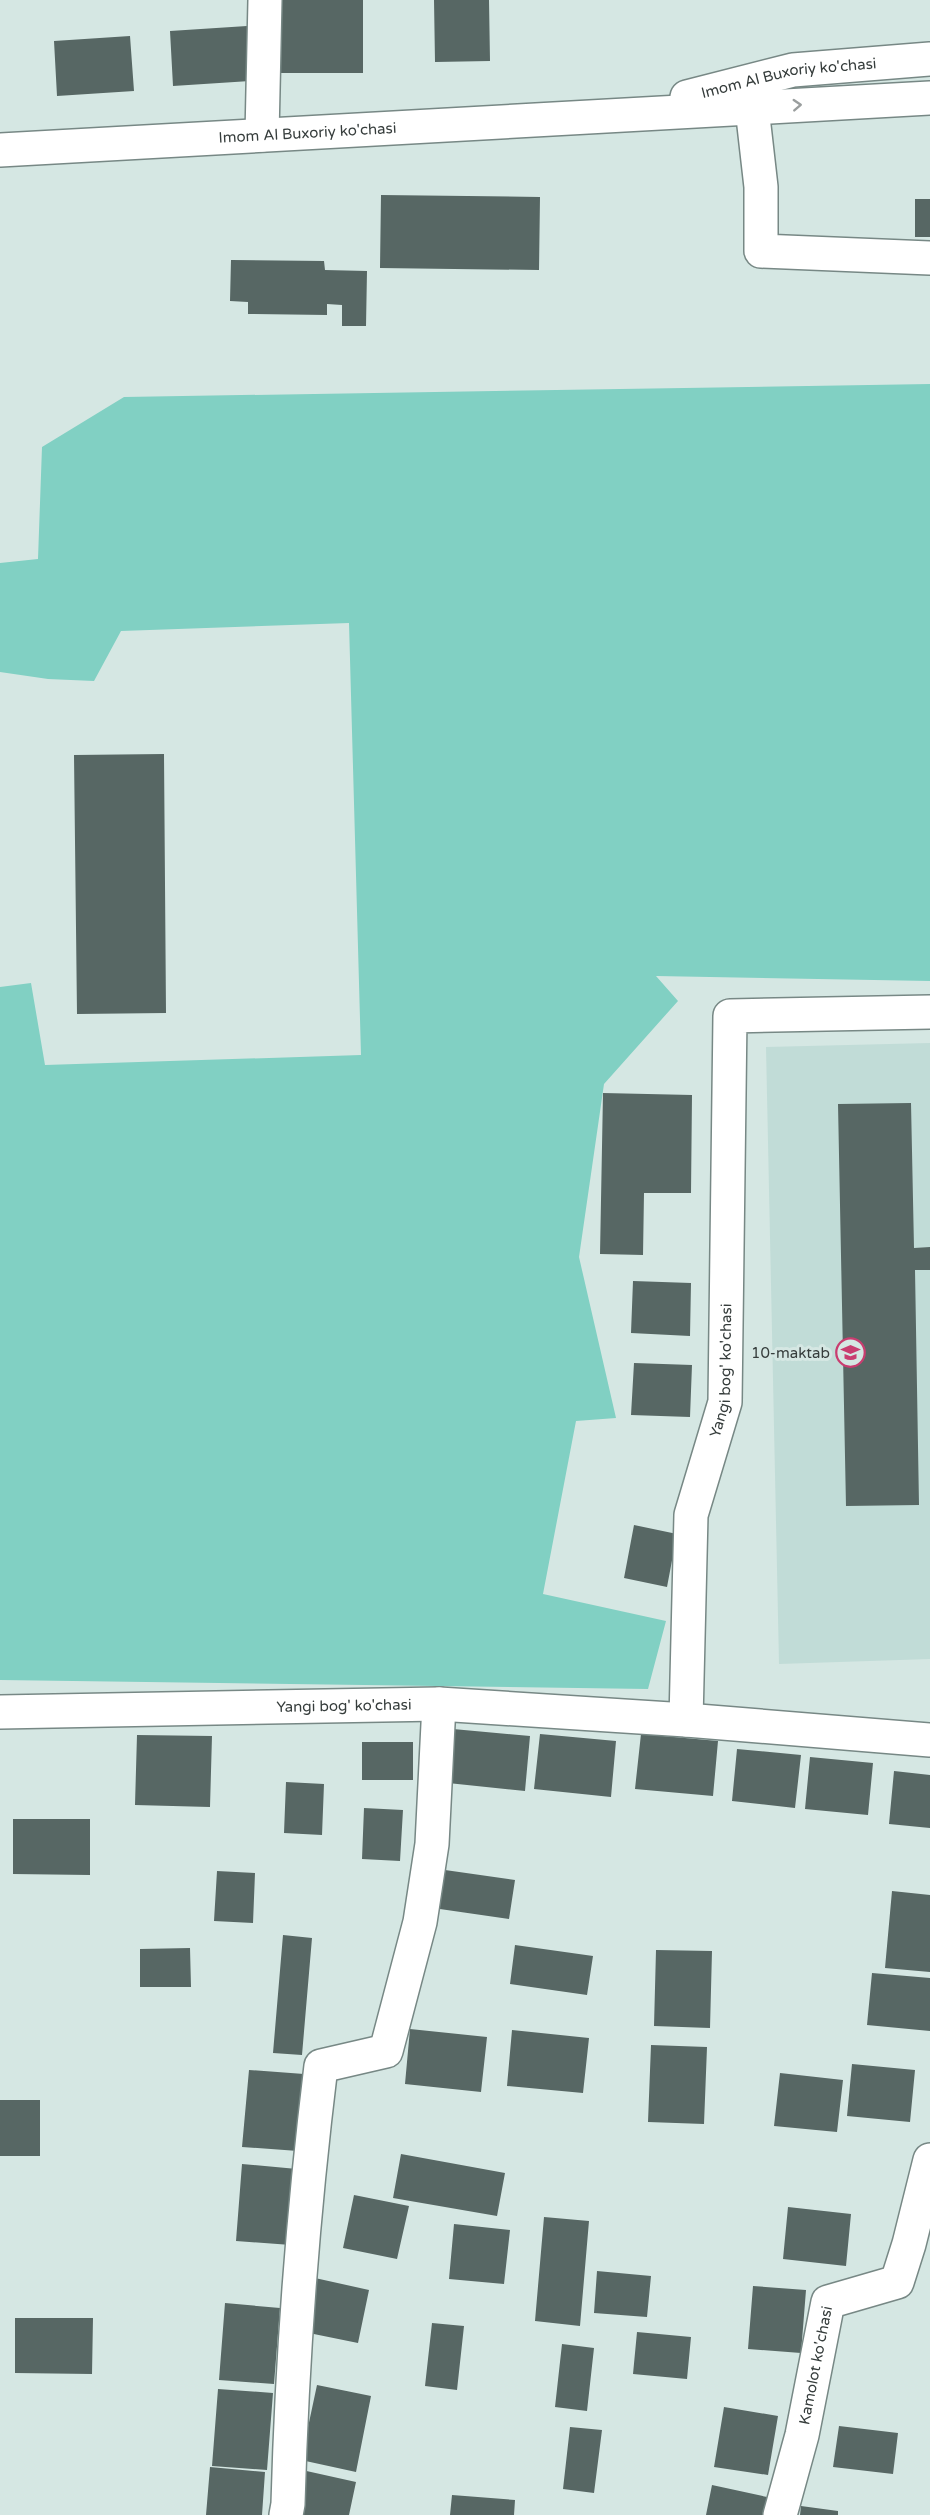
<svg xmlns="http://www.w3.org/2000/svg" width="930" height="2515" font-family="'Varela Round',sans-serif">
  <style>
    .built { fill: #c1dcd7 }
    .green { fill: #81d0c3 }
    .building { fill: #576764 }
    .lines { fill: none; stroke-linecap: round; stroke-linejoin: round }
    .minor-casing { stroke: #778885; stroke-width: 36 }
    .major-casing { stroke: #778885; stroke-width: 36 }
    .minor { stroke: #fff; stroke-width: 33 }
    .major { stroke: #fff; stroke-width: 33 }
    .oneway { stroke: #9a9e9e }
    .labels { text-anchor: middle; stroke-width: 6; stroke-linejoin: round; paint-order: stroke }
    .street-label { font-size: 15px; fill: #363d3c; stroke: #d5e7e3 }
    .poi-label { font-size: 15px; fill: #363d3c; stroke: #d5e7e3; text-anchor: end }
  </style>
  <rect width="100%" height="100%" fill="#d5e7e3"/>
  <path class="built" d="M930,1043v616l-151,5 -13,-617z"/>
  <path class="green" d="M930,384v597l-274,-5 22,25 -74,83 -25,173 37,161 -40,3 -33,173 123,27 -18,68 -648,-9v-693l31,-4 14,82 316,-10 -12,-432 -228,8 -27,50 -46,-2 -48,-7v-109l38,-4 4,-112 82,-50z"/>
  <path class="building" d="M275,0h88v73h-88z
    M434,0h55l1,61 -55,1z
    M247,26l3,55 -77,5 -3,-55z
    M130,36l4,55 -77,5 -3,-55z
    M381,195l159,2 -1,73 -159,-2z
    M915,199h15v38h-15z
    M231,260l93,1 1,9 42,1 -1,55h-24v-21l-15,-1v11l-79,-1v-12l-18,-1z
    M164,754l2,259 -89,1 -3,-259z
    M603,1093l89,2 -1,98h-47l-1,62 -43,-1z
    M911,1103l3,145 16,-1v23h-15l4,235 -73,1 -8,-402z
    M633,1281l58,2 -1,53 -59,-3z
    M634,1363l58,2 -2,52 -59,-2z
    M634,1525l43,9 -10,53 -43,-9z
    M453,1729l77,7 -5,55 -77,-8z
    M540,1734l76,7 -5,56 -77,-8z
    M641,1734l77,7 -5,55 -78,-7z
    M137,1735l75,1 -2,71 -75,-2z
    M362,1742h51v38h-51z
    M737,1749l64,6 -6,53 -63,-7z
    M810,1757l63,6 -5,52 -63,-6z
    M894,1771l36,4v53l-41,-4z
    M286,1782l38,2 -2,51 -38,-2z
    M364,1808l39,2 -3,51 -38,-2z
    M13,1819h77v56l-77,-1z
    M438,1869l77,11 -6,39 -76,-11z
    M217,1871l38,2 -2,50 -39,-2z
    M892,1891l38,4v77l-45,-4z
    M283,1935l29,3 -10,117 -29,-2z
    M515,1945l78,11 -6,39 -77,-11z
    M190,1948l1,39h-51v-38z
    M656,1950l56,1 -2,77 -56,-2z
    M872,1973l58,5v53l-63,-6z
    M410,2029l77,8 -6,55 -76,-8z
    M512,2030l77,8 -6,55 -76,-7z
    M651,2045l56,2 -3,77 -56,-2z
    M852,2064l63,6 -5,52 -63,-6z
    M249,2070l55,4 -6,77 -56,-4z
    M780,2073l63,7 -6,52 -63,-6z
    M0,2100h40v56h-40z
    M401,2154l104,19 -8,43 -104,-18z
    M242,2164l55,5 -6,76 -55,-4z
    M354,2195l55,11 -12,53 -54,-11z
    M788,2207l63,7 -5,52 -63,-7z
    M544,2217l45,4 -9,105 -45,-5z
    M454,2224l56,6 -6,54 -55,-5z
    M597,2271l54,5 -4,41 -53,-4z
    M315,2278l54,12 -11,53 -54,-11z
    M753,2286l53,4 -5,63 -53,-4z
    M225,2303l55,5 -6,76 -55,-4z
    M15,2318h78l-1,56 -77,-1z
    M432,2323l32,3 -7,64 -32,-4z
    M637,2332l54,5 -4,42 -54,-5z
    M562,2344l32,4 -7,63 -32,-4z
    M317,2385l54,11 -15,76 -55,-12z
    M218,2389l55,4 -6,77 -55,-4z
    M724,2407l54,9 -10,59 -54,-8z
    M839,2426l59,7 -5,41 -60,-7z
    M570,2427l32,3 -8,63 -31,-4z
    M210,2467l55,5 -3,43h-56z
    M302,2470l54,12 -7,33h-57z
    M712,2485l55,12 -4,18h-57z
    M452,2495l63,5 -1,15h-64z
    M801,2506l37,5v4h-38z"/>
  <g class="lines">
    <defs>
      <g id="minor">
        <path d="M752,108l9,79v64l169,7"/>
        <path d="M262,135l3,-135"/>
        <path id="s1" d="M0,1712l439,-8 247,16 244,20"/>
        <path id="s2" d="M686,1720l5,-205 34,-113 5,-386 200,-4"/>
        <path d="M286,2515l2,-11c4,-146 15,-292 33,-438l65,-15 34,-129 12,-78 7,-140"/>
        <path id="s3" d="M780,2515l22,-80 26,-133 69,-20 12,-38 21,-84"/>
      </g>
      <g id="major">
        <path id="s4" d="M687,97l106,-27 137,-11"/>
        <path id="s5" d="M0,150l930,-52"/>
      </g>
    </defs>
    <use href="#minor" class="minor-casing"/>
    <use href="#major" class="major-casing"/>
    <use href="#minor" class="minor"/>
    <use href="#major" class="major"/>
  </g>
  <defs><path id="oneway-chevron" d="M-2-3.5L2.5 0L-2 3.5" fill="none" stroke-width="1.6" stroke-linecap="round" stroke-linejoin="round" transform="scale(1.5)"/></defs>
  <use class="oneway" href="#oneway-chevron" transform="translate(797 105) rotate(-3)"/>
  <defs>
    <symbol id="school-ring" viewBox="-11 -11 22 22"><circle r="9.5" fill="#d5e7e3" stroke="#c93d70" stroke-width="1.5"/><path d="M0-5L7-2L0 1L-7-2ZM-4 1L0 2.5L4 1V4Q0 6-4 4Z" fill="#c93d70"/></symbol>
  </defs>
  <g fill-rule="evenodd">
    <use href="#school-ring" x="834" y="1336" width="33" height="33"/>
  </g>
  <g class="labels">
    <g class="street-label">
      <text dy="5" stroke="none"><textPath href="#s4" startOffset="104">Imom Al Buxoriy ko'chasi</textPath></text>
      <text dy="5" stroke="none"><textPath href="#s5" startOffset="308">Imom Al Buxoriy ko'chasi</textPath></text>
      <text dy="5" stroke="none"><textPath href="#s2" startOffset="354">Yangi bog' ko'chasi</textPath></text>
      <text dy="5" stroke="none"><textPath href="#s1" startOffset="344">Yangi bog' ko'chasi</textPath></text>
      <text dy="5" stroke="none"><textPath href="#s3" startOffset="154">Kamolot ko'chasi</textPath></text>
    </g>
    <g class="poi-label">
      <text x="830" y="1358">10-maktab</text>
    </g>
  </g>
</svg>
